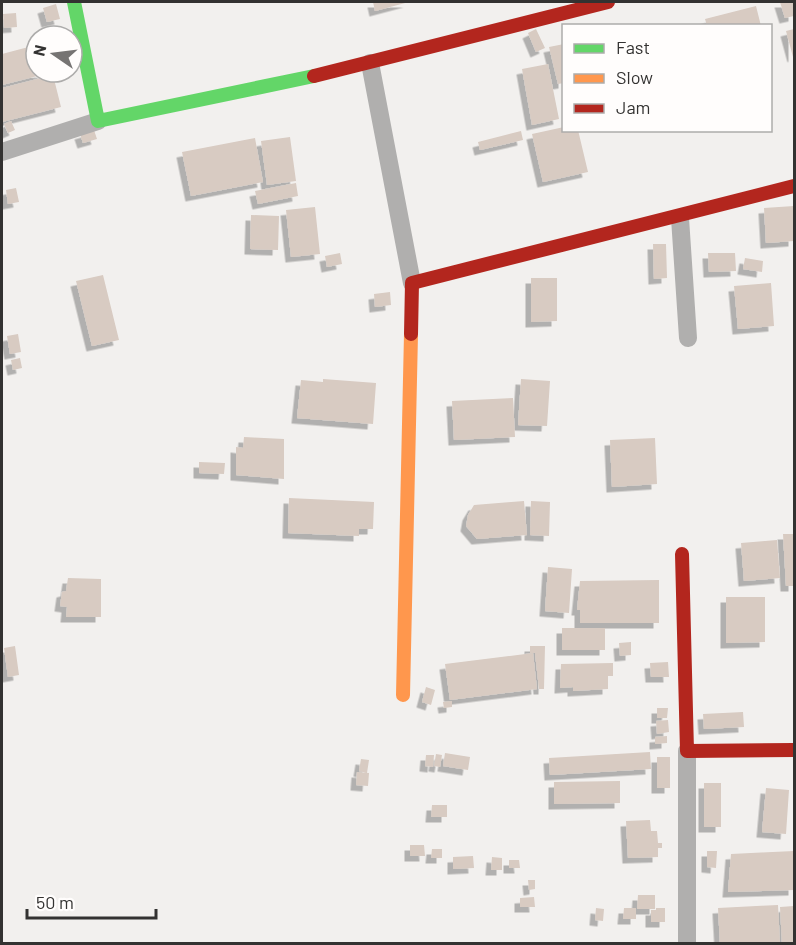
<svg xmlns="http://www.w3.org/2000/svg" width="796" height="945" font-family="Barlow,sans-serif">
  <style>
    .building { fill: #d8cbc2; filter: url(#shadow) }
    .lines { fill: none; stroke-linecap: round; stroke-linejoin: round }
    .street { stroke: #b0afae; stroke-width: 18 }
    .fast { stroke: #63d668; stroke-width: 14 }
    .slow { stroke: #ff974d; stroke-width: 14 }
    .jam { stroke: #b3261e; stroke-width: 14 }
  </style>
  <defs>
    <filter id="shadow"><feDropShadow dx="-5.5" dy="5.5" stdDeviation="0" flood-color="#0004"/></filter>
  </defs>
  <rect width="100%" height="100%" fill="#f2f0ee"/>
  <path class="building" d="M373,2h36l-34,9z
    M780,2h14v14l-9,2z
    M56,4l4,15 -13,3 -4,-14z
    M756,6l5,20h-54l-2,-7z
    M16,13l1,14 -13,1 -1,-14z
    M536,29l9,19 -9,4 -8,-19z
    M794,29v27l-1,1 -7,-26z
    M564,44v39l-6,1 -9,-37z
    M36,45v27l13,1 -47,12v-31z
    M548,64l11,55 -27,6 -10,-56z
    M53,75l8,32 -59,15v-34z
    M11,121l4,9 -7,3 -4,-9z
    M564,127v3h14l10,42 -45,10 -11,-48z
    M94,130l3,9 -14,4 -3,-9z
    M521,131l2,9 -43,10 -2,-8z
    M290,137l6,44 -29,4 -6,-44z
    M255,138l8,44 -72,14 -9,-44z
    M296,183l2,13 -40,8 -3,-13z
    M16,188l3,14 -11,2 -2,-14z
    M794,206v35l-28,2 -2,-35z
    M315,207l5,47 -29,3 -5,-47z
    M251,215l28,1 -1,34 -28,-1z
    M653,244h13l1,34 -13,1z
    M340,253l2,11 -15,3 -2,-11z
    M708,253h27l1,18 -27,1z
    M745,258l18,3 -1,11 -19,-3z
    M103,275l16,65 -27,6 -16,-65z
    M531,278h26v43l-26,1z
    M771,283l3,43 -36,3 -4,-43z
    M390,292l1,13 -16,2 -1,-13z
    M18,334l3,18 -11,2 -3,-18z
    M20,358l2,10 -9,2 -2,-10z
    M323,379l53,4 -3,41 -76,-6 4,-38 22,2z
    M521,379l29,2 -3,45 -29,-1z
    M513,398l2,39 -61,3 -2,-39z
    M244,437l40,2v40l-48,-4v-28l7,1z
    M655,438l2,46 -45,3 -2,-47z
    M199,462l26,1 -1,11 -25,-1z
    M289,498l85,4 -1,27h-14v7l-71,-3z
    M524,501l3,34 -50,4 -11,-13 2,-11 6,-10z
    M531,501l19,1 -1,34 -19,-1z
    M783,534h11v52h-8z
    M777,540l3,38 -36,3 -3,-38z
    M548,567l24,2 -3,44 -24,-2z
    M68,578l33,1v38h-35l1,-10 -7,-1 2,-14 4,-1z
    M659,580v43h-79v-13h-3l3,-29z
    M726,597h39v45l-39,1z
    M562,628h43v22h-43z
    M631,642v13l-11,1 -1,-13z
    M15,646l4,29 -11,2 -4,-29z
    M530,646h15l-1,43h-5l-4,-36h3h-8z
    M533,653l4,36 -87,11 -5,-36z
    M668,662l1,15h-18l-1,-14z
    M613,663v13h-5v13l-35,2v-4l-13,1 1,-24z
    M426,687l9,3 -4,15 -9,-3z
    M452,701v6l-8,1 -1,-6z
    M657,708h11l-1,10h-10z
    M743,712l1,15 -40,2 -1,-15z
    M668,720l1,12 -12,2 -1,-13z
    M667,736v7l-12,1v-7z
    M650,752l1,17 -101,6 -1,-17z
    M445,753l25,4 -2,13 -25,-4z
    M436,754l6,1 -2,12 -6,-1z
    M426,755h8l-1,12 -8,-1z
    M657,757h13v31h-13z
    M361,759l8,1 -2,13 -8,-2z
    M357,772l12,1 -1,13 -12,-1z
    M620,781v22l-66,1v-22z
    M704,783h17v44h-17z
    M766,788l23,2 -3,44 -24,-2z
    M432,805h15v12h-16z
    M650,820l1,11h6l1,12h4v5h-4v9l-30,1 -2,-37z
    M410,845h14l1,11h-15z
    M432,849h10v9h-11z
    M707,851h10l-1,17 -9,-1z
    M794,851v39l-66,2 3,-38z
    M473,856l1,12 -21,1v-12z
    M492,857l10,1v12h-11z
    M509,860h10l1,8h-11z
    M528,880h7v9l-6,1z
    M638,895h17v14h-18z
    M534,897l1,10h-15v-9z
    M778,905l2,39h-60l-2,-36z
    M794,906v38h-12l-2,-37z
    M596,908l8,1 -1,12 -8,-1z
    M624,908h12v11h-13z
    M656,908h9v14h-14v-12h5z"/>
  <g class="lines">
    <path class="street" d="M370,63l42,220
      M2,152l96,-31
      M680,218l8,120
      M687,944v-193"/>
    <path class="fast" d="M74,2l24,119 216,-45"/>
    <path class="slow" d="M403,695l8,-361"/>
    <path class="jam" d="M314,76l294,-74
      M411,334l1,-51 382,-97
      M682,554l5,197 107,-1"/>
  </g>
  <rect width="796" height="945" fill="none" stroke="#333231" stroke-width="6"/>
  <rect x="562" y="24" width="210" height="108" fill="#fffdfc" stroke="#adacab" stroke-width="1.5"/>
  <rect x="574" y="44" width="30" height="9" fill="#63d668" stroke="#adacab" stroke-width="1.5"/>
  <text x="616" y="54" font-size="18" fill="#333231">Fast</text>
  <rect x="574" y="74" width="30" height="9" fill="#ff974d" stroke="#adacab" stroke-width="1.5"/>
  <text x="616" y="84" font-size="18" fill="#333231">Slow</text>
  <rect x="574" y="104" width="30" height="9" fill="#b3261e" stroke="#adacab" stroke-width="1.5"/>
  <text x="616" y="114" font-size="18" fill="#333231">Jam</text>
  <g transform="translate(54 54) rotate(284)"><circle r="28" fill="#fffdfc" stroke="#adacab" stroke-width="1.5"/>
  <path d="M0-4.5L10 22L0 15L-10 22Z" fill="#767473"/>
  <text y="-9" font-size="16" font-weight="bold" text-anchor="middle" fill="#333231">N</text>
  </g>
  <path d="M27 909v9h129v-9" fill="none" stroke="#333231" stroke-width="3"/>
  <text x="36" y="909" font-size="18" fill="#333231" stroke="#fffdfc" stroke-width="4.5" paint-order="stroke">50 m</text>
</svg>
